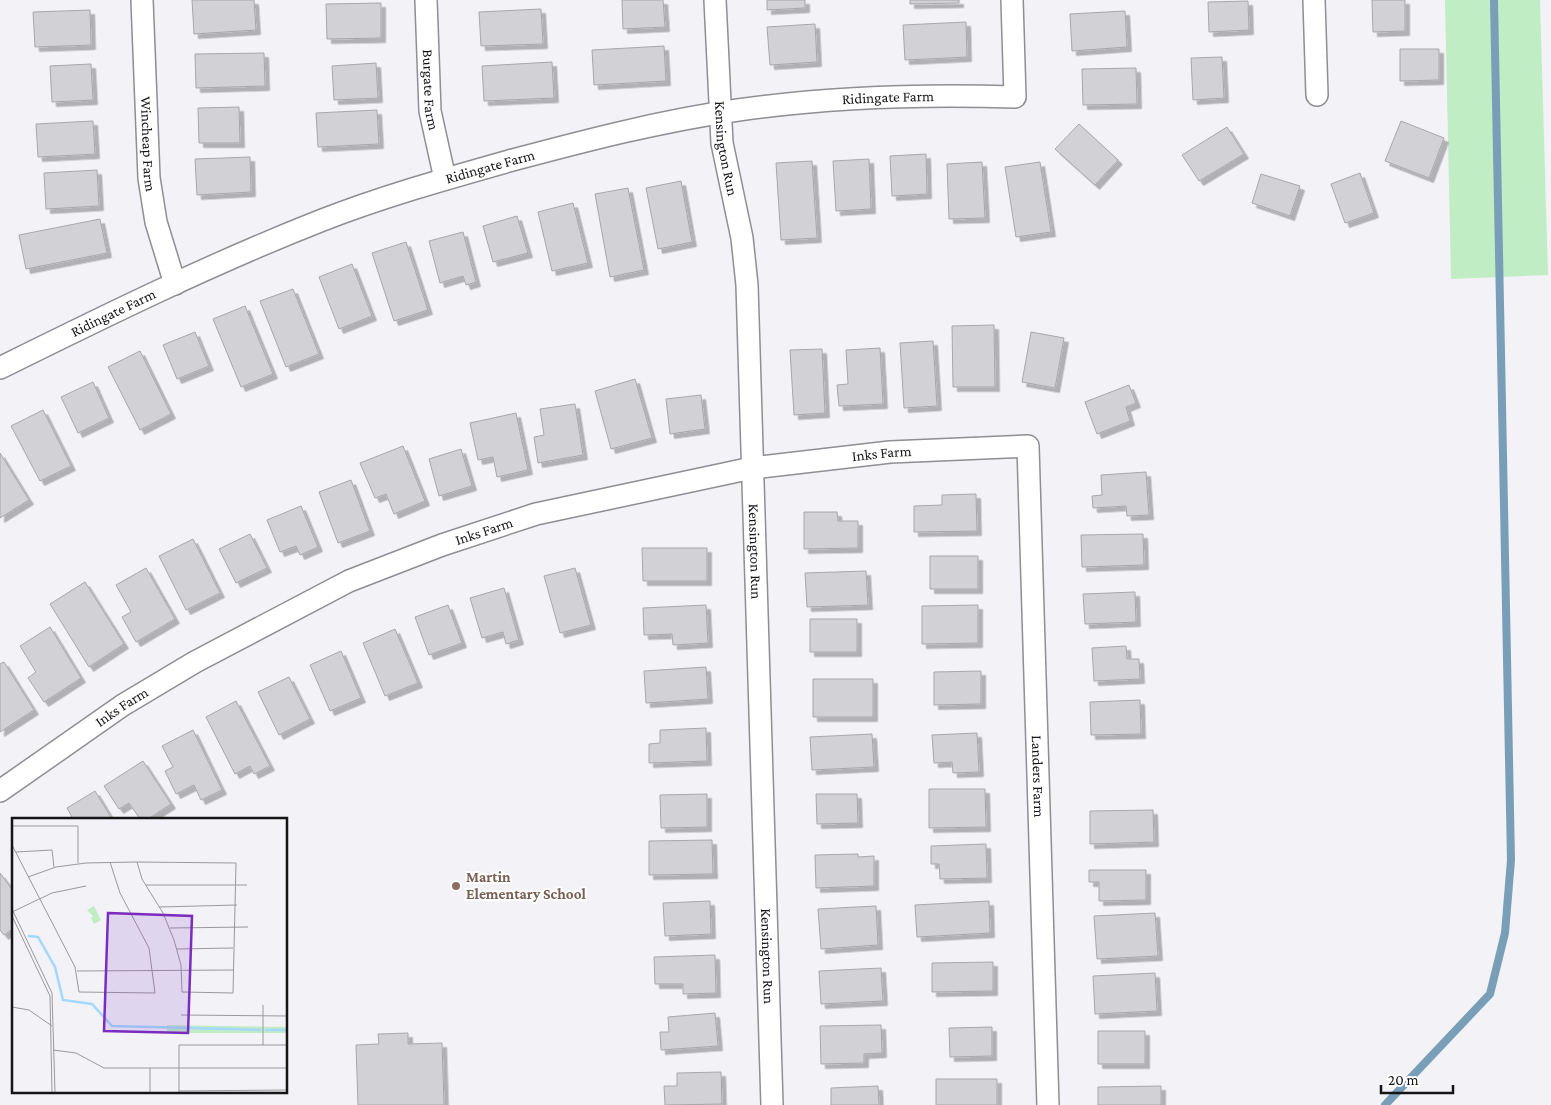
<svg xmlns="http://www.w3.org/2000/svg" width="1551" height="1105" font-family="'Crimson Pro',serif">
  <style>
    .green { fill: #c0edc3 }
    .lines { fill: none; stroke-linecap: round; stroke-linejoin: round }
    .stream { stroke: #799eb8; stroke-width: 8 }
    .building { fill: #d1d1d6; stroke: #a7a7ac; filter: url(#shadow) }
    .street-casing { stroke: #8e8e93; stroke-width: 24 }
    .street { stroke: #fff; stroke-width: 21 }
    .education-dot { fill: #8d6e63; stroke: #fff; stroke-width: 2 }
    .labels { text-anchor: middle; stroke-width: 4; stroke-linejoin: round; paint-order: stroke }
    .street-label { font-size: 15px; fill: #151516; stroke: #fff }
    .education-label { font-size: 15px; font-weight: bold; fill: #785e54; stroke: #fff; text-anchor: start }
    .inset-river { fill: none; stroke: #a4d8fd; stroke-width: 2.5 }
    .inset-road { fill: none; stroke: #9a9a9d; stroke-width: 1 }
    .view { fill: #7b2cbf; fill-opacity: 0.15; stroke: #7b2cbf; stroke-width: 2.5 }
    .inset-edge { fill: none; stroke: #151516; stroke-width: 2.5 }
  </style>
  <defs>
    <filter id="shadow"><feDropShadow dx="4.5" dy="4.5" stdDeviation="0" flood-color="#0004"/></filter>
  </defs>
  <rect width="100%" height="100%" fill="#f2f2f7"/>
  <path class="green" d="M1445,0h95l8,275 -97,4z"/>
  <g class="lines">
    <path class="stream" d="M1385,1105l105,-111 15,-61 6,-73 -17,-860"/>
  </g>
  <path class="building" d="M192,0h62l2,30 -62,4z
    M622,0h41l2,27 -42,2z
    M767,0h38v8l-38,2z
    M910,0h49v3l-49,1z
    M1372,0h33v31l-32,1z
    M1248,1l1,29 -40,2 -1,-30z
    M381,3v35l-54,1 -1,-35z
    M541,9l2,35 -62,2 -2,-34z
    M90,10l1,35 -56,2 -2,-35z
    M1125,11l2,36 -55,4 -2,-37z
    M966,22l1,35 -62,3 -2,-35z
    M815,24l2,38 -47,3 -3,-38z
    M664,46l2,35 -72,4 -2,-35z
    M1400,49h39v31l-39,1z
    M264,53l1,33 -69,2 -1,-34z
    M1222,57l2,41 -31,2 -2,-42z
    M552,62l2,36 -70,3 -2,-35z
    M376,63l2,35 -44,2 -2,-34z
    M91,64l2,36 -41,2 -2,-36z
    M1136,68l1,36 -54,1 -1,-36z
    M239,107l1,36h-41l-1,-35z
    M377,110l2,34 -61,3 -2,-34z
    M93,121l2,33 -57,3 -2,-33z
    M1401,121l43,17 -15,40 -44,-17z
    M1079,124l39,36 -23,25 -40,-36z
    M1227,127l17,27 -45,27 -17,-26z
    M926,154l1,40 -35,2 -2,-40z
    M250,157l1,35 -54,3 -2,-36z
    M869,159l2,50 -35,2 -3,-50z
    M812,161l5,77 -36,2 -5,-77z
    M982,162l3,56 -36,1 -2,-55z
    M1040,162l11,70 -35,5 -11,-70z
    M97,170l2,36 -53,3 -2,-36z
    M1360,173l14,40 -29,10 -14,-39z
    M1261,174l39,12 -10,30 -38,-13z
    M681,181l11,61 -34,7 -12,-61z
    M628,188l16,82 -34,7 -15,-83z
    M573,203l15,60 -36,8 -14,-59z
    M517,216l11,37 -35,9 -10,-36z
    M100,219l7,34 -81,16 -7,-34z
    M463,232l13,50 -10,3 -3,-9 -23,7 -11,-42z
    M406,242l22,68 -34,11 -22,-68z
    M352,264l20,52 -33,13 -20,-52z
    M293,289l26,65 -33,13 -26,-66z
    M245,306l28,68 -32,13 -28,-68z
    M994,325l1,62h-42l-1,-61z
    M195,332l14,34 -32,13 -14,-34z
    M1031,332l33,6 -9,50 -33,-6z
    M933,341l4,65 -33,2 -4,-65z
    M880,348l3,56 -44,2 -2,-21 11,-1 -2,-34z
    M822,349l3,64 -31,2 -4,-65z
    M140,351l31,63 -31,16 -32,-63z
    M635,379l17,59 -41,11 -16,-58z
    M93,382l16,36 -31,15 -17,-36z
    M1129,385l7,18 -10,4 4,14 -33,13 -12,-32z
    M701,395l4,34 -35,5 -4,-35z
    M575,404l8,51 -45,8 -4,-26 10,-2 -4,-26z
    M43,410l28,56 -31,15 -29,-55z
    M516,413l12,57 -31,7 -4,-20 -15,3 -8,-37z
    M403,446l22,55 -31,13 -8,-20 -11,4 -15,-35z
    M461,449l11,37 -33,10 -10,-37z
    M0,453l29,47 -29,18z
    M1146,472l3,43 -22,1 -1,-10 -33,2 -1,-12 10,-1 -1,-20z
    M351,480l19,51 -32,12 -19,-51z
    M976,494l1,37 -63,1v-26l28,-1v-10z
    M301,506l17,41 -18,8 -4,-9 -16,6 -13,-32z
    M804,512h33l1,9h20v27l-54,1z
    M250,534l17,34 -31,15 -17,-34z
    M1143,534l1,31 -62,2 -1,-32z
    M193,539l27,54 -34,17 -27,-54z
    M642,548h65v33h-64z
    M930,556h48v33h-48z
    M146,568l29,51 -39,23 -14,-25 9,-5 -15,-27z
    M575,568l16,57 -31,8 -16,-57z
    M866,571l2,34 -61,2 -2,-34z
    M85,582l39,62 -35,23 -39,-63z
    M504,588l15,52 -13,4 -3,-12 -21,6 -12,-40z
    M1135,592l1,30 -51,2 -2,-30z
    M448,605l14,38 -33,12 -14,-38z
    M706,605l2,38 -35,2 -1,-11 -28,1 -1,-27z
    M978,605v38l-56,1v-38z
    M810,619h47v33h-47z
    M50,627l31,51 -37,24 -16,-24 8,-6 -16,-26z
    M395,629l23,54 -33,13 -22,-53z
    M1126,646l1,13h12l1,20 -46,2 -2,-33z
    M341,651l20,47 -31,13 -20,-46z
    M4,662l30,48 -34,22v-68z
    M706,667l2,32 -62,4 -2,-32z
    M981,671v33l-47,1v-33z
    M289,677l21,42 -31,16 -21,-43z
    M813,679h60v38h-60z
    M1140,700l1,34 -50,1 -1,-33z
    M236,701l34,65 -16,8 -4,-8 -15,8 -29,-57z
    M706,728l1,33 -58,2v-19l11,-1v-13z
    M193,730l29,60 -21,10 -7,-15 -18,9 -11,-23 8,-4 -11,-21z
    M977,733l2,39 -26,1 -1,-11 -18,1 -2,-28z
    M872,734l2,33 -62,3 -2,-33z
    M143,761l28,43 -23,15h-8l-11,-16 -10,6 -15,-23z
    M929,789h56l1,38 -57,1z
    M95,791l17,28h-39l-6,-11z
    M707,794v33l-46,1 -1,-33z
    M816,794h41l1,29 -41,1z
    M1153,810l1,32 -64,2v-33z
    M712,840l1,34 -64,1v-34z
    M986,844l1,34 -47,1 -1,-15h-8v-18z
    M858,854v3l16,-1v30l-58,2 -1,-33z
    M1089,870h57v30l-47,1v-19h-10z
    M0,873l14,19v36l-10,7 -4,-5z
    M710,901l1,33 -46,2 -2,-33z
    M989,901l1,32 -73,4 -2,-32z
    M876,906l2,39 -57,4 -3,-40z
    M1155,913l3,43 -61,3 -3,-43z
    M715,955l1,38 -33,1v-10h-28l-1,-27z
    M993,962v29l-61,1v-29z
    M881,968l2,33 -62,3 -2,-33z
    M1155,973l2,38 -62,3 -2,-38z
    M715,1013l3,33 -57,4 -1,-18h9l-1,-15z
    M881,1025l1,28 -18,1v9l-43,1 -1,-38z
    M992,1027v29l-42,1 -1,-29z
    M1098,1031h47v33h-47z
    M408,1033v11l34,-1 2,62h-86l-2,-60 23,-1 -1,-10z
    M721,1072l1,32 -57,1 -1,-19h13v-13z
    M936,1079h61v26h-61z
    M878,1086l1,19h-48v-17z
    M1161,1086v19h-63v-18z"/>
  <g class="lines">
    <defs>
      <g id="street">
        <path id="s1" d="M142,0l7,178 7,44 19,62"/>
        <path id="s2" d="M426,0l4,111 15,68"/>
        <path id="s3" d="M715,0l7,143 20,95 5,47 25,820"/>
        <path d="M1314,0l3,95"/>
        <path id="s4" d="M0,368c105,-52 211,-104 320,-147 61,-24 125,-42 189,-60 75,-20 151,-40 229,-51 91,-13 185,-16 277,-13l-3,-97"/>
        <path id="s5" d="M0,791l123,-86 72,-43 154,-81 93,-36 94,-31 216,-46 138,-16 138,-6 20,659"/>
      </g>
    </defs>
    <use href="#street" class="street-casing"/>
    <use href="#street" class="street"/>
  </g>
  <circle class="education-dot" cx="456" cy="886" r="5"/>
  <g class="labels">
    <g class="street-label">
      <text dy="5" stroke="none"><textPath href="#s2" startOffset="90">Burgate Farm</textPath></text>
      <text dy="5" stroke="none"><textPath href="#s4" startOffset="936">Ridingate Farm</textPath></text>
      <text dy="5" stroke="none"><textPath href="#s1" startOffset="144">Wincheap Farm</textPath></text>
      <text dy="5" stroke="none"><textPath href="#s3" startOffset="149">Kensington Run</textPath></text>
      <text dy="5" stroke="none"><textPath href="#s4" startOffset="531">Ridingate Farm</textPath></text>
      <text dy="5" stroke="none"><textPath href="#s4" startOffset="126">Ridingate Farm</textPath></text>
      <text dy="5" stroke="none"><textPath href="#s5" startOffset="958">Inks Farm</textPath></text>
      <text dy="5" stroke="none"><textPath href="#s5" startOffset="552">Inks Farm</textPath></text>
      <text dy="5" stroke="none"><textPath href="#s3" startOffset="554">Kensington Run</textPath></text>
      <text dy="5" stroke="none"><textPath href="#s5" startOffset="148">Inks Farm</textPath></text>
      <text dy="5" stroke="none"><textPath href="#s5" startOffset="1435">Landers Farm</textPath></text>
      <text dy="5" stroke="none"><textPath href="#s3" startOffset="959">Kensington Run</textPath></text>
    </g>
    <g class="education-label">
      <text x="466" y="882">Martin<tspan x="466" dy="17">Elementary School</tspan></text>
    </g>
  </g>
  <g transform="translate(12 818)">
    <rect width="275" height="275" fill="#f2f2f7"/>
    <path d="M82,88l7,14 -7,4 -3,-6 2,-2 -6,-6zM155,207l120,2v6h-120z" fill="#c0edc3"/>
    <path class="inset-river" d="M16,118l10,1 17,30 8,33 29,4 20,22 149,4M253,212h22"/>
    <path class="inset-road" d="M0,8h66v37M0,27l63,122 4,25 76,1 -6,-45 -29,-55 -10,-31M4,34l36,-2 2,17M16,59l28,-10 30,-4 49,-1 101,1 -3,130 -51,-1 -1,-27 -7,-25 -11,-27 -21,-34 -5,-17M134,67h101M147,89l78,-2M0,91l40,84 3,99M0,94l40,-19 34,-7M0,98l38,80 2,96M158,110l78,-1M165,131l56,-1M65,153l156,-1M251,187v40M0,189l17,3 23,16M169,197l106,1M41,232l23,3 28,15h183M167,273l108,-1M138,274v-24M167,274v-47h108"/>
    <path class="view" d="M96,95l84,3 -4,117 -84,-2z"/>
    <rect width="275" height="275" class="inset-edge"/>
  </g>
  <path d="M1381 1085v8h72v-8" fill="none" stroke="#151516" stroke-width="2.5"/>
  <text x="1388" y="1085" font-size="15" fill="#151516" stroke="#ffffff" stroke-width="4" paint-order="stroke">20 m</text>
</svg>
